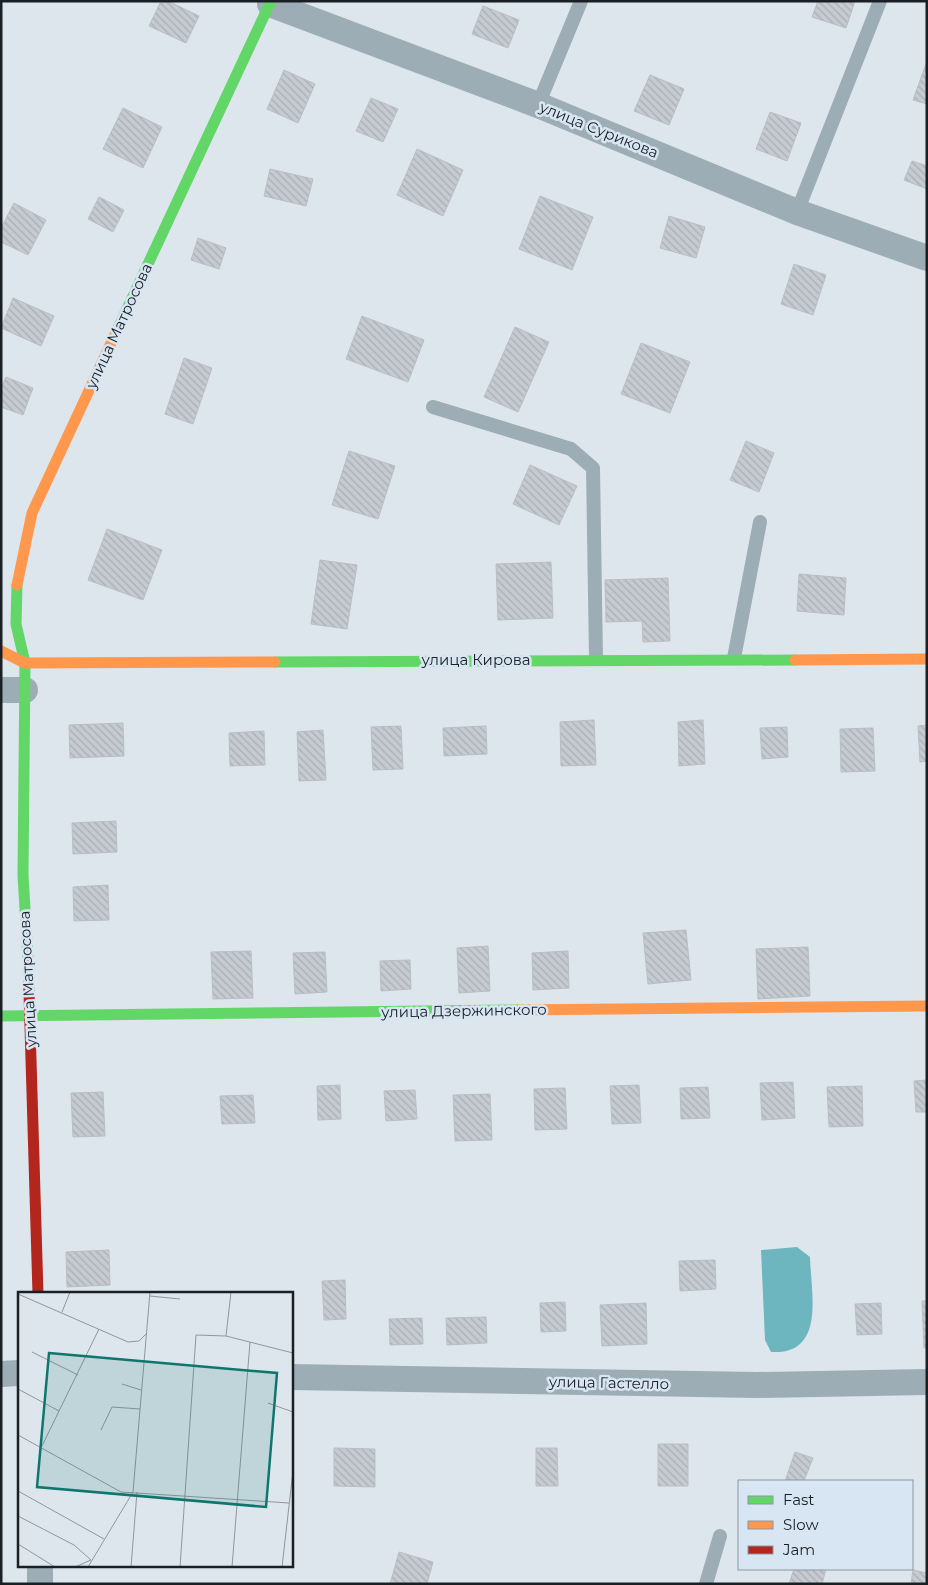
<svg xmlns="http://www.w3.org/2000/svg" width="928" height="1585" font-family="Montserrat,sans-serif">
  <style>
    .water { fill: #6db6bf }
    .building { fill: url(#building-back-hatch); stroke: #b9bec4 }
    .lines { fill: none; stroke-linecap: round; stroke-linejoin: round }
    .lane { stroke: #9dadb5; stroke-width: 14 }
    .street { stroke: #9dadb5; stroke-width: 26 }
    .fast { stroke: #63d668; stroke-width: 11 }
    .slow { stroke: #ff974d; stroke-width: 11 }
    .jam { stroke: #b3261e; stroke-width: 11 }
    .labels { text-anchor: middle; stroke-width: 5; stroke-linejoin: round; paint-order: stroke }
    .street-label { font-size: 15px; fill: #1a1f24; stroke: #d8e6f3 }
    .inset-road { fill: none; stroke: #90969d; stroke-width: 1 }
    .view { fill: #0f766e; fill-opacity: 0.15; stroke: #0f766e; stroke-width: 2.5 }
    .inset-edge { fill: none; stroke: #1a1f24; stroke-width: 2.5 }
  </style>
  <defs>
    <pattern id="building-back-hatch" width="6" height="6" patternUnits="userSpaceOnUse" patternTransform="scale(1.25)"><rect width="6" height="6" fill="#c6cbd2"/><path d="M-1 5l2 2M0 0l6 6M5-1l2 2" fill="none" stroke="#aaaeb4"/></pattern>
  </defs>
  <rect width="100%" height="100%" fill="#dee6ed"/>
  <path class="water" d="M797,1247l13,10c1,37 16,98 -39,95l-6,-12 -4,-90z"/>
  <path class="building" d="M161,1h7l31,15 -13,27 -37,-17z
    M818,1h37l-9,27 -34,-11z
    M483,6l36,14 -11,28 -36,-14z
    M927,61v43l-14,-4z
    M284,70l31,14 -17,39 -31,-14z
    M650,75l34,14 -15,36 -35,-14z
    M371,98l27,11 -15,33 -27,-11z
    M123,108l39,19 -19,41 -40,-19z
    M770,112l31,11 -14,38 -31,-12z
    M417,149l46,21 -20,46 -46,-21z
    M912,161l15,5v23l-23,-9z
    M270,169l43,10 -7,27 -42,-10z
    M540,196l53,21 -21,53 -53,-21z
    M99,197l25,13 -11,22 -25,-13z
    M14,203l32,17 -18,35 -27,-13v-14z
    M669,216l36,11 -9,31 -36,-10z
    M198,238l28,10 -7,21 -28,-9z
    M794,264l32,11 -13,40 -32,-11z
    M13,298l41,18 -13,30 -40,-18z
    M362,316l62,24 -16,42 -62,-23z
    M515,327l34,15 -31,70 -34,-15z
    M641,343l49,19 -20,51 -49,-19z
    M184,358l28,10 -19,56 -28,-10z
    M6,377l27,11 -10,27 -22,-8v-18z
    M746,441l28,12 -15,39 -29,-12z
    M349,451l46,15 -17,53 -46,-14z
    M530,465l47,21 -18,39 -46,-21z
    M107,529l55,21 -19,50 -55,-20z
    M320,560l37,5 -10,64 -36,-5z
    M551,562l2,56 -55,2 -2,-56z
    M799,574l47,4 -2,37 -47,-4z
    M668,578l2,63 -27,1 -1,-21 -36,1 -1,-42z
    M594,720l2,45 -35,1 -1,-44z
    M703,720l2,44 -26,2 -1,-44z
    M123,723l1,33 -54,2 -1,-33z
    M927,725v36l-7,1 -2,-36z
    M401,726l2,43 -30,1 -2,-43z
    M486,726l1,28 -43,2 -1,-28z
    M787,727l1,30 -26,2 -2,-31z
    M873,728l2,43 -34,1 -1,-43z
    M323,730l3,50 -27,1 -2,-49z
    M264,731l1,34 -35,1 -1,-33z
    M116,821l1,31 -44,2 -1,-31z
    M108,885l1,35 -35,1 -1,-34z
    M686,930l5,50 -43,4 -5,-51z
    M488,946l2,45 -31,2 -2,-45z
    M808,947l2,49 -52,3 -2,-50z
    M251,951l2,47 -40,1 -2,-47z
    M568,951l1,37 -36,2 -1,-37z
    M325,952l2,40 -32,2 -2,-41z
    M410,960l1,29 -30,2 -1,-30z
    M927,1080v32h-11l-2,-31z
    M793,1082l2,36 -33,2 -2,-37z
    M340,1085l1,34 -23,1 -1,-34z
    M639,1085l2,38 -29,1 -2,-38z
    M862,1086l1,40 -34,1 -2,-40z
    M708,1087l2,31 -29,1 -1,-31z
    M565,1088l2,41 -32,1 -1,-41z
    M415,1090l2,29 -31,2 -2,-30z
    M103,1092l2,44 -32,1 -2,-44z
    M490,1094l2,46 -37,1 -2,-46z
    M253,1095l2,28 -33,1 -2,-28z
    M109,1250l1,35 -43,2 -1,-35z
    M715,1260l1,29 -36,2 -1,-30z
    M345,1280l1,39 -22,1 -2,-39z
    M922,1301h5v47h-3z
    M565,1302l1,29 -25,1 -1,-29z
    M646,1303l1,41 -45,2 -2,-41z
    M881,1303l1,31 -25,1 -2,-31z
    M486,1317l1,26 -40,2 -1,-27z
    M422,1318l1,26 -33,1 -1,-26z
    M658,1444h30v42h-30z
    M334,1448l41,1v38l-41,-1z
    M536,1448h21l1,38h-22z
    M795,1452l18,6 -9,23h-19z
    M399,1552l34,10 -6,22h-37z
    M794,1569h32l-4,15h-33z
    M913,1570l14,3v11h-16z"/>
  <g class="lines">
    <path class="lane" d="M538,105l43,-104
      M797,212l83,-211
      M433,407l138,42 22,19 3,191
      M734,658l26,-136
      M706,1584l14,-48"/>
    <path class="street" d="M270,4l268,101 259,107 130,46
      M1,690h24
      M1,1374l18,-1
      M291,1377l465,8 171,-3
      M40,1584v-18"/>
    <path class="fast" d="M119,326l152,-325
      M17,585l-1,39 9,39 -2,212 5,84
      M275,662l520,-2
      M1,1016l516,-6"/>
    <path class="slow" d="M17,585l15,-72 87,-187
      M1,651l24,12 250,-1
      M795,660l132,-1
      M517,1010l410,-4"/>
    <path class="jam" d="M28,959l10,335"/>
  </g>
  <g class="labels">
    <g class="street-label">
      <text transform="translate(599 130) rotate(22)" y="5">улица Сурикова</text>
      <text transform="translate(119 326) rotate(-65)" y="5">улица Матросова</text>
      <text x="476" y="665">улица Кирова</text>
      <text transform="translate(28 979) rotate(-93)" y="5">улица Матросова</text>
      <text transform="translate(464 1011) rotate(-1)" y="5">улица Дзержинского</text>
      <text transform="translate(609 1383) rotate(1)" y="5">улица Гастелло</text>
    </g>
  </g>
  <g transform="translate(18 1292)">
    <rect width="275" height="275" fill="#dee6ed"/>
    <path class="inset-road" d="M0,2l110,48 11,-1 7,-7M132,4l30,3M44,20l8,-20M208,44l5,-44M14,60l46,23M104,92l19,6M0,97l41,22M250,111l25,9M83,138l11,-23 28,2M0,143l103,57 168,11M23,156l58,-119M0,199l86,48M0,224l56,29 17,15 -16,7M0,252l37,23M70,275l45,-75 17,-200M113,275l6,-75M162,275l16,-232 30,1 67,17M214,275l18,-225M264,275l11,-96"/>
    <path class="view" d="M31,61l228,20 -11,134 -229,-20z"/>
    <rect width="275" height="275" class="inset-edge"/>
  </g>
  <rect width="928" height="1585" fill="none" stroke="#1a1f24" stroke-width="5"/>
  <rect x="738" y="1480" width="175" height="90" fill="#d8e6f3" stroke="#8c96a0"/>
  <rect x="748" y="1496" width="25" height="8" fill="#63d668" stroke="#8c96a0"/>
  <text x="783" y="1505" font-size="15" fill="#1a1f24">Fast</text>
  <rect x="748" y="1521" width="25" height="8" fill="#ff974d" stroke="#8c96a0"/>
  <text x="783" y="1530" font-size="15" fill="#1a1f24">Slow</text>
  <rect x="748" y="1546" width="25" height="8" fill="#b3261e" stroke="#8c96a0"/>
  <text x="783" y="1555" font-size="15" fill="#1a1f24">Jam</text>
</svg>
